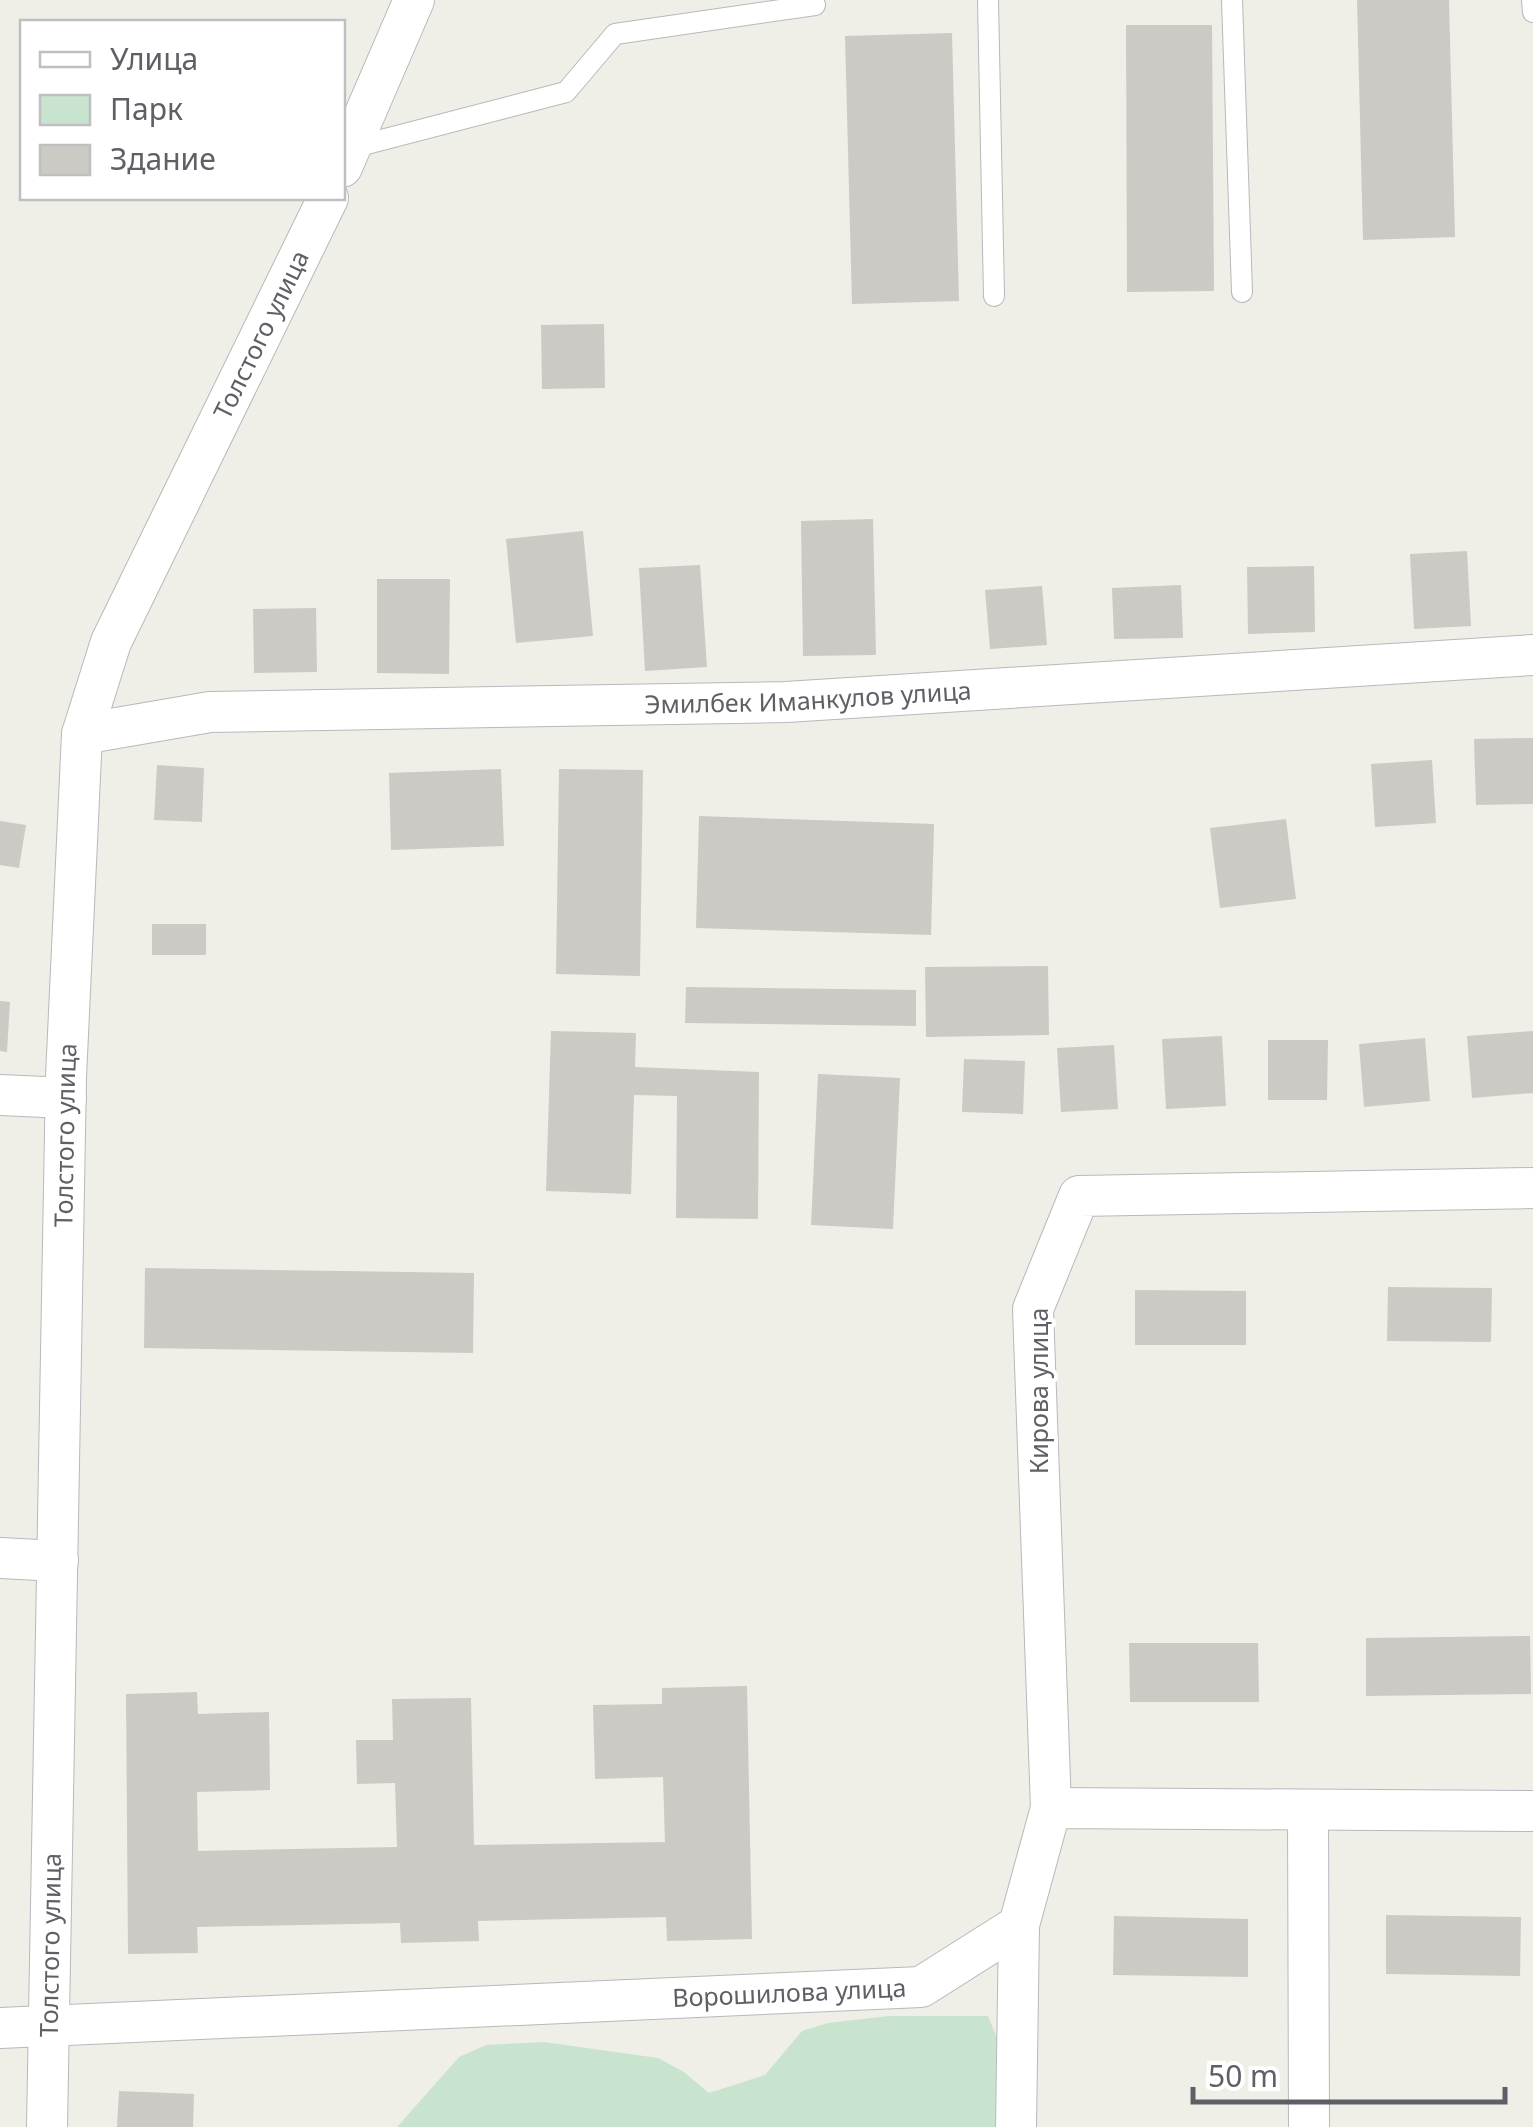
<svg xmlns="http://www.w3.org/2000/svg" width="1533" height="2127" font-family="'Noto Sans',sans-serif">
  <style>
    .green { fill: #c8e4cf }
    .building { fill: #cbcac4 }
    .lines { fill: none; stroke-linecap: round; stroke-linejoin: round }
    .service-casing { stroke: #b8b8bd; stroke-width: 22 }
    .minor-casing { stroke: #b8b8bd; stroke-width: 42 }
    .service { stroke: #fff; stroke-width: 20 }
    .minor { stroke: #fff; stroke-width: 40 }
    .labels { text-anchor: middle; stroke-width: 8; stroke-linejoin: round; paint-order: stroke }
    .street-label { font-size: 25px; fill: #5f6066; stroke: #fff }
  </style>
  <rect width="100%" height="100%" fill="#efefe8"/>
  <path class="green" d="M888,2016h100l22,54 -10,57h-603l62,-70 27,-12 58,-3 114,16 26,14 25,21 56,-18 37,-44 26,-8z"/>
  <path class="building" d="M1357,0h92l6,237 -92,3z
    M1126,25h86l2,266 -87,1z
    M952,33l7,268 -107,3 -7,-268z
    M604,324l1,64 -63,1 -1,-64z
    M873,519l3,136 -73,1 -2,-135z
    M583,531l10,105 -77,7 -10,-104z
    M1467,551l4,75 -57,3 -4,-75z
    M700,565l7,102 -62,4 -6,-103z
    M1314,566l1,66 -67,2 -1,-67z
    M377,579h73l-1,95 -72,-1z
    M1181,585l2,53 -69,1 -2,-51z
    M1042,586l5,59 -57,4 -5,-59z
    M316,608l1,64 -63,1 -1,-64z
    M1533,738v66l-57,1 -2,-66z
    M1432,760l4,63 -61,4 -4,-63z
    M157,765l47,3 -2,54 -48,-2z
    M501,769l3,77 -113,4 -2,-77z
    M559,769l84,1 -3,206 -84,-2z
    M699,816l235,8 -3,111 -235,-7z
    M1286,819l10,80 -76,9 -10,-80z
    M0,821l26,4 -7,43 -19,-3z
    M152,924h54v31h-54z
    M1048,966l1,69 -123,2 -1,-70z
    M686,987l230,3v36l-231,-3z
    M0,1001l10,1 -3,50 -7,-1z
    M551,1031l85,2 -1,34 124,5 -1,147 -82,-1 1,-122 -43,-1 -3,99 -85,-3z
    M1533,1031v62l-61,5 -5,-62z
    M1222,1036l4,70 -60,3 -4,-70z
    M1425,1038l5,63 -66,6 -5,-63z
    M1268,1040h60l-1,60h-59z
    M1114,1045l4,64 -57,3 -4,-64z
    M964,1059l61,2 -2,53 -61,-2z
    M818,1074l82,4 -7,151 -82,-4z
    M145,1268l329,5 -1,80 -329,-5z
    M1388,1287l104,1 -1,54 -104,-1z
    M1135,1290l111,1v54h-111z
    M1530,1636l1,58 -165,2v-58z
    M1129,1643h129l1,59h-129z
    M747,1686l5,253 -85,2 -1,-24 -188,4 1,20 -78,2 -1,-20 -203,4 1,26 -70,1 -2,-260 71,-2 1,22 71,-2 1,78 -73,2 1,59 199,-4 -2,-64 -38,1 -1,-44h37l-1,-41 79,-1 3,147 191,-3 -2,-65 -68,2 -2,-74 69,-1v-16z
    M1386,1915l135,2 -1,59 -134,-2z
    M1114,1916l134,3v58l-135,-2z
    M119,2091l75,3 -1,33h-76z"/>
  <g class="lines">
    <defs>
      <path id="service" d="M988,0l6,296
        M1232,0l10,292
        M1532,0l1,12
        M351,148l215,-56 49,-58 200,-29"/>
      <g id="minor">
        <path d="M342,167l72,-167"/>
        <path id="s1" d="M82,734l128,-22 576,-10 747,-47"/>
        <path d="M0,1095l66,3"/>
        <path d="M0,1558l58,3"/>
        <path d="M1051,1808l-18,-499 46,-113 454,-8"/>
        <path d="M1308,1810l1,317"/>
        <path id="s2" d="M0,2028l921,-41 98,-62 32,-117 482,3"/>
        <path id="s3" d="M47,2127l19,-1050 16,-343 29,-92 217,-444"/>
        <path d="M1016,2127l3,-202"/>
      </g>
    </defs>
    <use href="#service" class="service-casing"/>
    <use href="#minor" class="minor-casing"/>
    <use href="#service" class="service"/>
    <use href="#minor" class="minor"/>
  </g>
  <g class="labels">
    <g class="street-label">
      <text dy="9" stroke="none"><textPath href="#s3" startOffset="1832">Толстого улица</textPath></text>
      <text dy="9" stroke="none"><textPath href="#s1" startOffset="728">Эмилбек Иманкулов улица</textPath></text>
      <text dy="9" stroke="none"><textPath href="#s3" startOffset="992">Толстого улица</textPath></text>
      <text transform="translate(1039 1391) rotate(-90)" y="9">Кирова улица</text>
      <text dy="9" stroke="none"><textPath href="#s3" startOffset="182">Толстого улица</textPath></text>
      <text dy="9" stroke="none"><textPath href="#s2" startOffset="790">Ворошилова улица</textPath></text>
    </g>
  </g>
  <rect x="20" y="20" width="325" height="180" fill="#ffffff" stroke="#bfbfc2" stroke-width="2.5"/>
  <rect x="40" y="52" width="50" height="15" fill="#ffffff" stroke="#bfbfc2" stroke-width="2.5"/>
  <text x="110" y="70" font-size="30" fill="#5f6066">Улица</text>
  <rect x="40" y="95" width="50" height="30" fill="#c8e4cf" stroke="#bfbfc2" stroke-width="2.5"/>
  <text x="110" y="120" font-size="30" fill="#5f6066">Парк</text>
  <rect x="40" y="145" width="50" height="30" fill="#cbcac4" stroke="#bfbfc2" stroke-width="2.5"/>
  <text x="110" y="170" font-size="30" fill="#5f6066">Здание</text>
  <path d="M1193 2087v15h312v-15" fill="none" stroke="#5f6066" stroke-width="5"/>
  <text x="1208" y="2087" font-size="30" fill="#5f6066" stroke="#ffffff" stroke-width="8" paint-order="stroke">50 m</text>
</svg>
